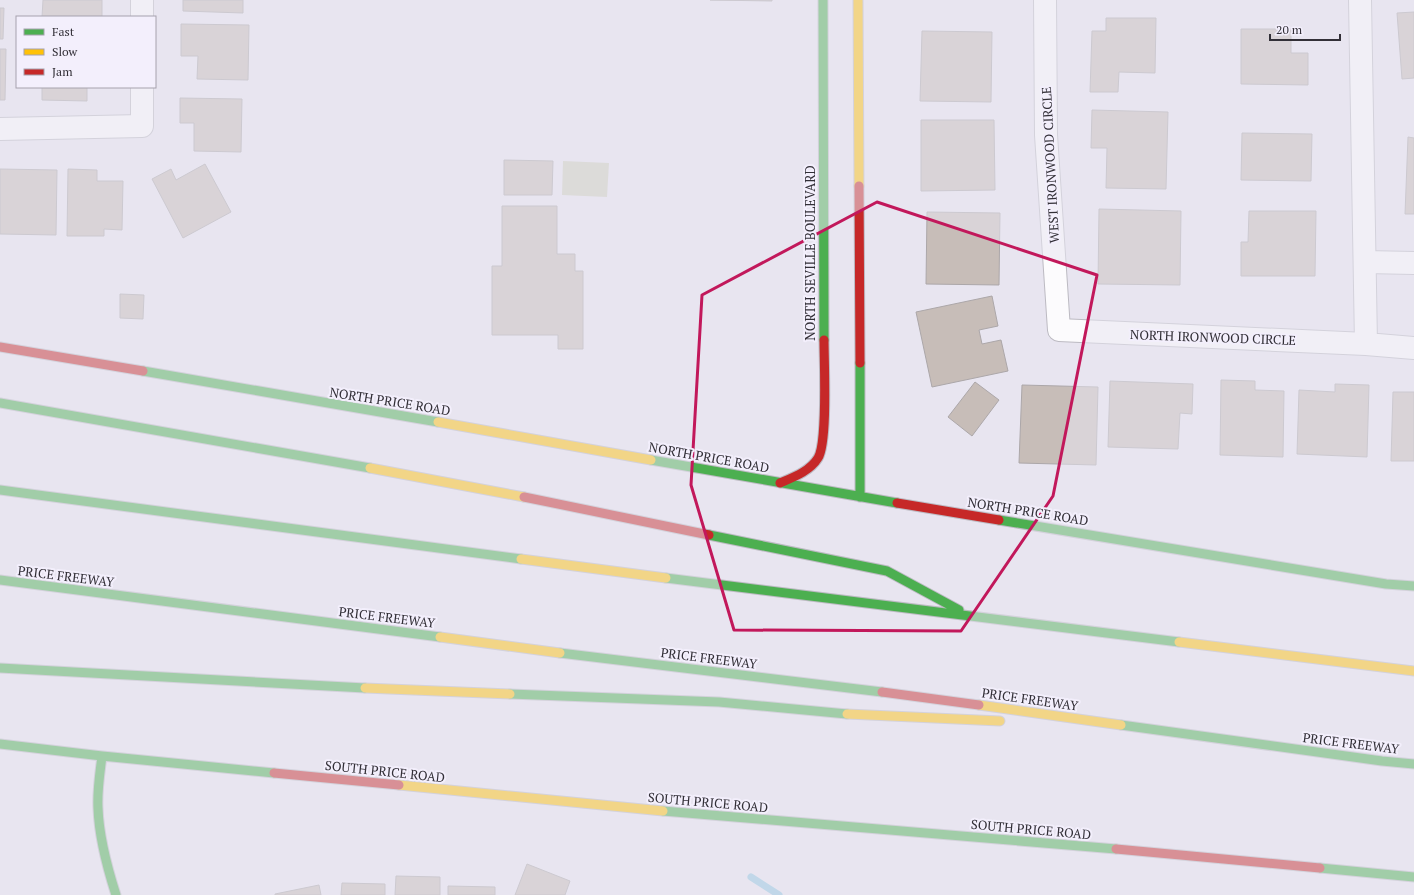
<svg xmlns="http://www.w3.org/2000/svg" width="1414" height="895" font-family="'PT Serif',serif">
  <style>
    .green { fill: #cfcebd }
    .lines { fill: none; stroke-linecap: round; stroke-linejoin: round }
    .stream { stroke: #93c6df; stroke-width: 7 }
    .building { fill: #c7bdb8; stroke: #aca7a9 }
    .street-casing { stroke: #bcbac2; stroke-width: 24 }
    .fast-casing { stroke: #bcbac2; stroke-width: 11 }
    .slow-casing { stroke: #bcbac2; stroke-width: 11 }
    .jam-casing { stroke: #bcbac2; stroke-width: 11 }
    .street { stroke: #fcfbfd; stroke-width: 22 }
    .fast { stroke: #4caf50; stroke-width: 9 }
    .slow { stroke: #ffc107; stroke-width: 9 }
    .jam { stroke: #c62828; stroke-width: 9 }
    .marked { fill: none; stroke: #c2185b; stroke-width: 3; stroke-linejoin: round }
    .labels { text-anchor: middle; stroke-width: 4; stroke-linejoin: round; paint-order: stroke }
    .street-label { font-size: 13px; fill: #322f37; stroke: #f3effc }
  </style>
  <rect width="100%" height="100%" fill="#e8e5f0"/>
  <path class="green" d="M563,161l46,2 -2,34 -45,-2z"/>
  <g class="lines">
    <path class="stream" d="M751,877l28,18"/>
  </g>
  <path class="building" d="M43,0h59v17h-60z
    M183,0h60v13l-60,-2z
    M710,0h62v1z
    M0,8h4l-1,31h-3z
    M1414,12v66l-12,1 -5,-66z
    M1106,18h50l-1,55 -36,-1 -1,20h-28l2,-61h14z
    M181,24l68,1 -1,55 -51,-1 1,-23h-17z
    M1241,29h50v24h17v32l-67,-1z
    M922,31l70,1 -1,70 -71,-1z
    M0,49h6l-1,51h-5z
    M42,87h45v14l-45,-1z
    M180,98l62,1 -1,53 -47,-1v-28h-14z
    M1092,110l76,2 -2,77 -60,-1 1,-40h-16z
    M921,120h73l1,70 -74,1z
    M1242,133l70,1 -1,47 -70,-1z
    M1408,137l6,1v76h-9z
    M504,160l49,1 -1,34h-48z
    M205,164l26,48 -48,26 -31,-59 19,-10 5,11z
    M0,169l57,1 -1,65 -56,-1z
    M68,169l29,1v11h26l-1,49 -18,-1v7h-37z
    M502,206h55v48h18v17h8v78h-25v-14h-66v-69h10z
    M1099,209l82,2 -1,74 -82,-1z
    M1249,211h67l-1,65h-74v-34h7z
    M927,212l73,1 -1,72 -73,-1z
    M120,294l24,1 -1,24 -23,-1z
    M992,296l6,30 -19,4 3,14 19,-4 7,31 -76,16 -16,-75z
    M1221,380l34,1v9l29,1 -1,66 -63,-2z
    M1110,381l83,3 -1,30 -12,-1 -2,36 -70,-2z
    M975,382l24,18 -27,36 -24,-19z
    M1335,384l34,1 -2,72 -70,-3 2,-64 36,2z
    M1022,385l76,2 -2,78 -77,-2z
    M1393,392h21v69h-23z
    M527,864l43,17 -5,14h-50z
    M396,876l44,1v18h-45z
    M342,883l43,1v11h-44z
    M319,885l2,10h-46v-1z
    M448,886l47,1v8h-47z"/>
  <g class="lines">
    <defs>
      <path id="street" d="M142,0v17
        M1045,0l1,135 13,195 307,14 48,4
        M1360,0l6,344
        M0,129l142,-3v-39
        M1365,262l49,1"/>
      <path id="fast" d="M823,0l1,340
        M143,371l295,51
        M0,403l370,65
        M651,460l246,43
        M0,490l521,69
        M860,497v-134
        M999,520l387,64 28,2
        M709,535l178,36 72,39
        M666,578l513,64
        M0,580l440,57
        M560,653l322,39
        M0,668l365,20
        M510,694l209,8 128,12
        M1121,725l261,36 32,3
        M0,744l102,12 172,17
        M102,756c-2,17 -5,34 -4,52 1,30 9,59 18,87
        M663,811l453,38
        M1320,868l94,9"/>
      <path id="slow" d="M858,0l1,186
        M438,422l213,38
        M370,468l154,29
        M521,559l145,19
        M440,637l120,16
        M1179,642l235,29
        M365,688l145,6
        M979,705l142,20
        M847,714l153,7
        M399,785l264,26"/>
      <path id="jam" d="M859,186l1,177
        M0,347l143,24
        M780,483c14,-6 30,-12 38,-25 10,-16 6,-95 6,-118
        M524,497l185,38
        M897,503l102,17
        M882,692l97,13
        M274,773l125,12
        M1116,849l204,19"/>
    </defs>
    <use href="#street" class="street-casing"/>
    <use href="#fast" class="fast-casing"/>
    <use href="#slow" class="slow-casing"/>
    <use href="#jam" class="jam-casing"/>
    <use href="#street" class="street"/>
    <use href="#fast" class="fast"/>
    <use href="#slow" class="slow"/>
    <use href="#jam" class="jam"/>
  </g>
  <path d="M0 0H1414V895H0ZM877,202l220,73 -44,221 -92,135 -227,-1 -43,-145 11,-190z" fill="#e8e5f0" fill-opacity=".55" fill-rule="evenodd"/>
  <path class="marked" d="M877,202l220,73 -44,221 -92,135 -227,-1 -43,-145 11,-190z"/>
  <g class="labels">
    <g class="street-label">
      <text transform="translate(1050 165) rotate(-93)" y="5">WEST IRONWOOD CIRCLE</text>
      <text transform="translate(810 253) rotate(-90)" y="5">NORTH SEVILLE BOULEVARD</text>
      <text transform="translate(1213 337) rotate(2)" y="5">NORTH IRONWOOD CIRCLE</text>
      <text transform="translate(390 401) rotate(9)" y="5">NORTH PRICE ROAD</text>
      <text transform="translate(709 457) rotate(10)" y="5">NORTH PRICE ROAD</text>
      <text transform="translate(1028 511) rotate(9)" y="5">NORTH PRICE ROAD</text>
      <text transform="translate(66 576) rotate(7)" y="5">PRICE FREEWAY</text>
      <text transform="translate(387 617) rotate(7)" y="5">PRICE FREEWAY</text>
      <text transform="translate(709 658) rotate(7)" y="5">PRICE FREEWAY</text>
      <text transform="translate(1030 699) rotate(8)" y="5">PRICE FREEWAY</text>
      <text transform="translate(1351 743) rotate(7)" y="5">PRICE FREEWAY</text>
      <text transform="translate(385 771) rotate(6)" y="5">SOUTH PRICE ROAD</text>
      <text transform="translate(708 802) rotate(5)" y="5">SOUTH PRICE ROAD</text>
      <text transform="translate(1031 829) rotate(5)" y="5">SOUTH PRICE ROAD</text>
    </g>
  </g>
  <rect x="16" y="16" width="140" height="72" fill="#f3effc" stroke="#a6a2ad"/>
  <rect x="24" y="29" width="20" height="6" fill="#4caf50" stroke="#a6a2ad"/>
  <text x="52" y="36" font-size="12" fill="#322f37">Fast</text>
  <rect x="24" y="49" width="20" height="6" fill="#ffc107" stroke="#a6a2ad"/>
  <text x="52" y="56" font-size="12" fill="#322f37">Slow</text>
  <rect x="24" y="69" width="20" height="6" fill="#c62828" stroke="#a6a2ad"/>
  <text x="52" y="76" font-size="12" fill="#322f37">Jam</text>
  <path d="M1270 34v6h70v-6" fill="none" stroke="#322f37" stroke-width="2"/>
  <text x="1276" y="34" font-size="12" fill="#322f37" stroke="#f3effc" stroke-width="3" paint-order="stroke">20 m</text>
</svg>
